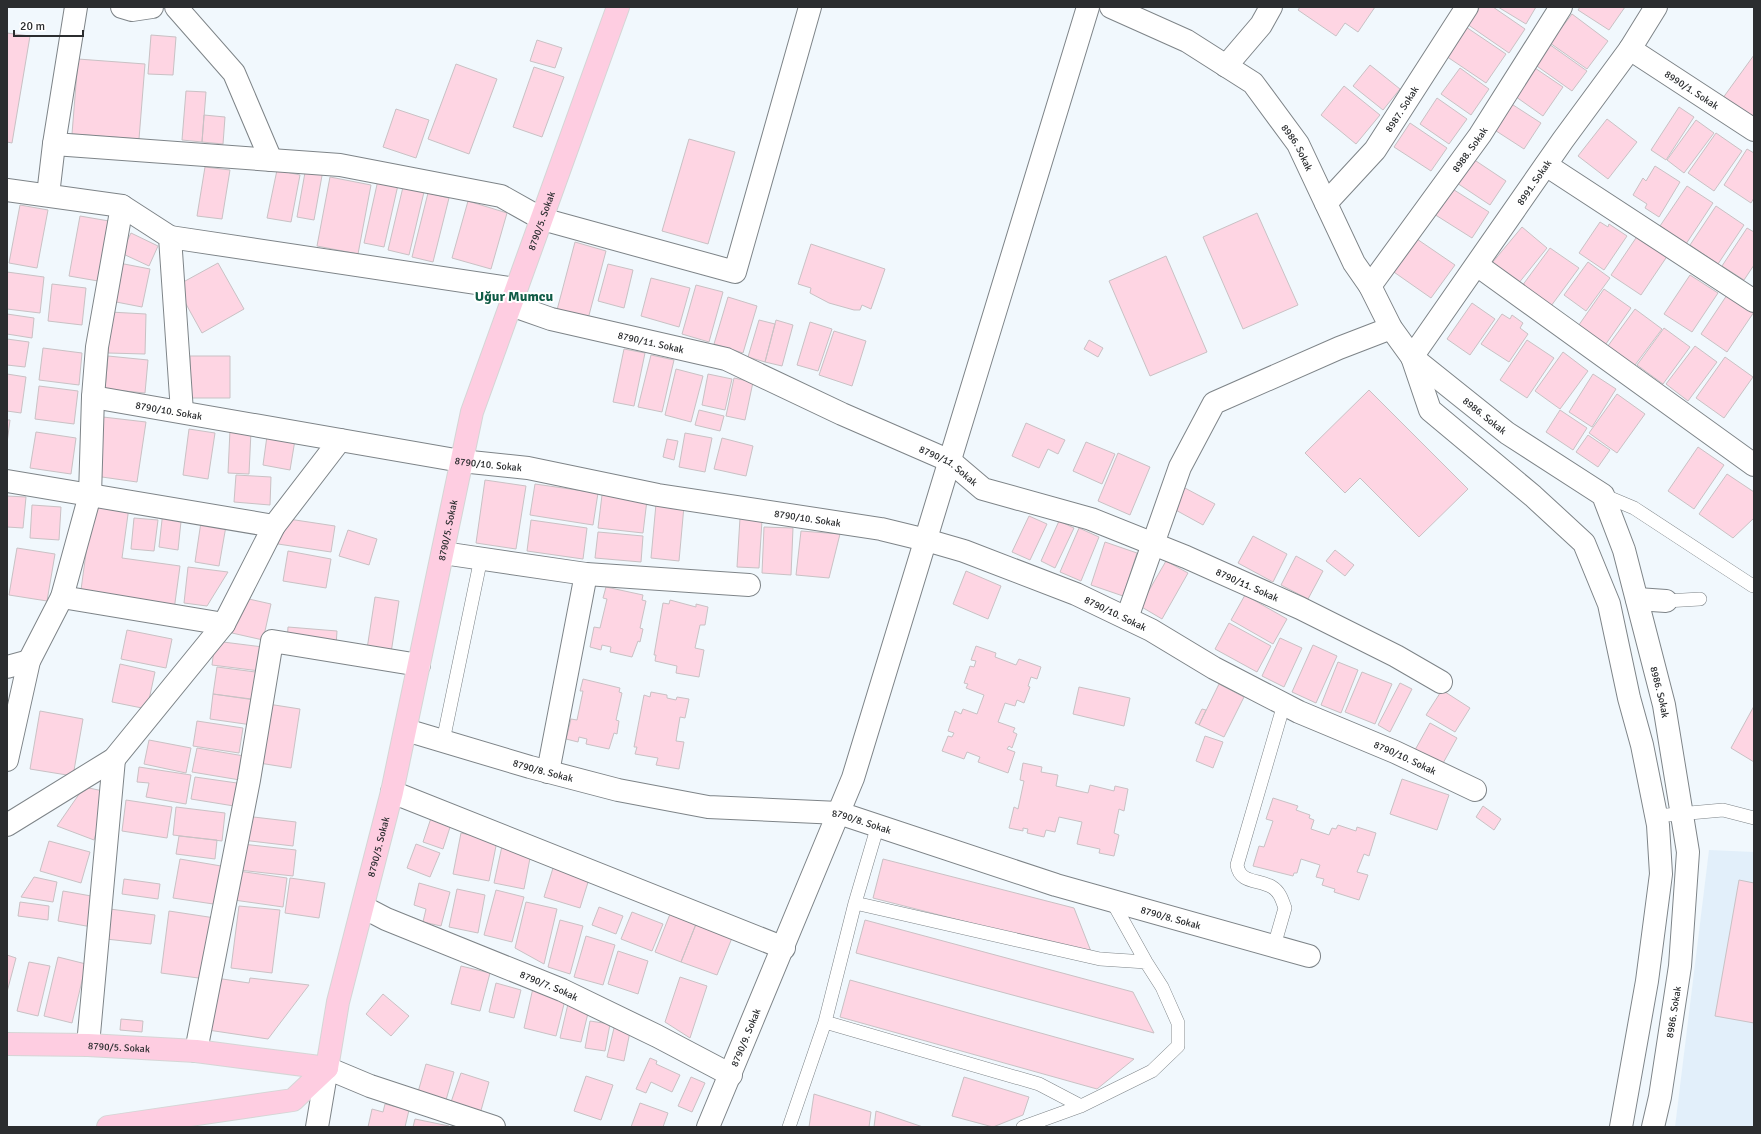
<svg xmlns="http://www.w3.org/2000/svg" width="1761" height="1134" font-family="Signika,sans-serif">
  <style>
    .built { fill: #e2effa }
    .building { fill: #fed5e3; stroke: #c9c1c4 }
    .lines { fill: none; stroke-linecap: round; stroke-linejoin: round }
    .lane-casing { stroke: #7e8488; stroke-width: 14 }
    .street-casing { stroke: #7e8488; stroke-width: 24 }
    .primary-casing { stroke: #d5d5d5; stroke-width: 24 }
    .lane { stroke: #fff; stroke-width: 13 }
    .street { stroke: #fff; stroke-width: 22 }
    .primary { stroke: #fecde1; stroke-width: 22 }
    .labels { text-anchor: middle; stroke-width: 4; stroke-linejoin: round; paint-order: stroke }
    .street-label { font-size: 10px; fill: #2b2d2f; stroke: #fff }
    .district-label { font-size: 14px; font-weight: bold; fill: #105c46; stroke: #fff }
  </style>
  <rect width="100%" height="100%" fill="#f1f8fd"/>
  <path class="built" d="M1709,850l45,2v275h-79z"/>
  <path class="building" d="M1300,7h75l-17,25 -13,-9 -9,13 -38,-26z
    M1480,7h13l32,22 -16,24 -42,-29z
    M1498,7h38l-10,17z
    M1580,7h45l-16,23 -31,-20z
    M1572,14l36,27 -21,28 -37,-26z
    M1466,27l40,27 -20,29 -40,-27z
    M7,33l23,3 -18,107 -5,-1z
    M151,35l25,2 -3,38 -25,-1z
    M537,40l25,8 -7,20 -25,-7z
    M1549,44l38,27 -15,20 -38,-27z
    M1754,55v60l-6,8 -28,-21z
    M78,59l67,5 -6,75 -67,-5z
    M456,64l41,15 -28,75 -41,-15z
    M1370,65l30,24 -17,21 -30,-24z
    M1532,66l31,21 -20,29 -31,-22z
    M534,67l30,10 -22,60 -29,-10z
    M1460,68l29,21 -18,26 -30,-21z
    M1344,86l36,29 -24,29 -35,-29z
    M186,91l20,1 -4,50 -20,-2z
    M1437,98l30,21 -18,25 -29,-20z
    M1507,101l34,22 -17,26 -34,-22z
    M1679,107l15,10 -28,43 -15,-10z
    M396,109l33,11 -13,38 -33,-11z
    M204,115l21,2 -2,27 -21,-2z
    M1607,119l30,23 -29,37 -30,-23z
    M1696,120l18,13 -30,40 -17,-13z
    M1410,123l37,25 -16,23 -37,-24z
    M1716,133l26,18 -28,40 -26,-18z
    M689,139l46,13 -27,92 -46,-13z
    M1747,149l7,4v45l-3,5 -27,-18z
    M1470,157l36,24 -16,24 -36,-24z
    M1655,166l25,16 -21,35 -14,-9 2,-4 -14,-9 10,-17 3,3z
    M205,167l25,3 -8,49 -25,-3z
    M306,167l17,3 -9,50 -17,-3z
    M277,170l23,5 -9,47 -24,-4z
    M330,177l41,8 -13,69 -41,-8z
    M378,180l20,5 -14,62 -20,-4z
    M1687,186l26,17 -27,41 -26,-18z
    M403,187l21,5 -15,63 -21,-5z
    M1451,188l38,24 -17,26 -38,-24z
    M428,193l21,5 -16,64 -21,-5z
    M468,201l39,12 -16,56 -39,-11z
    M20,205l28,5 -11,58 -28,-5z
    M1716,206l28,19 -26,39 -28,-19z
    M1257,213l41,92 -55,24 -40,-92z
    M80,216l29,5 -11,60 -29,-5z
    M1600,222l8,5 1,-3 18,12 -23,34 -25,-17z
    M1522,227l25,21 -29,36 -26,-21z
    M1747,228l7,4v33l-10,15 -22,-14z
    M131,233l27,13 -9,20 -28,-13z
    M1638,235l30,20 -27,40 -30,-20z
    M1414,237l41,28 -24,33 -40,-28z
    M575,242l31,9 -18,68 -31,-9z
    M811,244l74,25 -14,40 -9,-4 -2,5h-6l-25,-7 -19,-10 1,-5 -13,-4z
    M1550,248l29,20 -28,38 -29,-20z
    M1166,256l41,96 -57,24 -41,-95z
    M1588,262l22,16 -24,33 -22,-16z
    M119,263l31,6 -8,38 -31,-6z
    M218,263l26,46 -42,24 -26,-47z
    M608,264l25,6 -9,38 -26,-7z
    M7,272l37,5 -4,36 -33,-4z
    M1690,275l28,18 -26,39 -28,-18z
    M651,278l39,10 -11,39 -38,-11z
    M52,284l34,4 -4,37 -34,-4z
    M696,285l27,7 -14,50 -27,-8z
    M1604,289l27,19 -30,43 -27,-19z
    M1727,295l27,17 -27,40 -26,-18z
    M728,297l29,9 -14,47 -29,-9z
    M1472,303l23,16 -25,36 -23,-16z
    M1635,309l27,20 -30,40 -27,-19z
    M110,312l36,2 -1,40 -37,-1z
    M7,314l27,4 -2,20 -25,-4z
    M1502,314l8,5 2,-4 11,8 -3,5 8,6 -19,28 -28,-18z
    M759,320l16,4 -10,38 -17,-5z
    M776,320l17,5 -11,41 -17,-4z
    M810,322l22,7 -14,42 -21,-6z
    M1664,328l26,19 -27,37 -26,-19z
    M834,331l32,10 -14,45 -33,-11z
    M7,339l22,3 -4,25 -18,-2z
    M1089,340l14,8 -5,9 -14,-8z
    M1527,340l27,18 -27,40 -27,-18z
    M1695,346l22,16 -29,39 -22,-17z
    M43,348l39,5 -3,32 -40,-5z
    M624,349l21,4 -11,53 -21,-4z
    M1563,352l25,19 -28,38 -25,-18z
    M651,355l23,5 -12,52 -24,-5z
    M108,356l40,4 -3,33 -40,-4z
    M190,356h40v42h-40z
    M1725,357l28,20 -29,41 -28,-20z
    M676,369l27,7 -12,46 -26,-7z
    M7,374l19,3 -5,36 -14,-2z
    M708,374l24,5 -7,31 -23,-5z
    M1593,374l23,15 -24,38 -23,-15z
    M734,378l19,4 -8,38 -19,-4z
    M39,386l39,5 -4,33 -39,-5z
    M1369,390l99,99 -49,48 -59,-59 -15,15 -40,-40z
    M1617,394l28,20 -28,39 -28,-20z
    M699,410l25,6 -4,15 -25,-6z
    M1560,410l27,18 -14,22 -27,-18z
    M103,417l43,5 -9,60 -42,-6z
    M7,420h3l-3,23z
    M1026,423l39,17 -7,14 -10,-5 -9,19 -27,-12z
    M189,429l26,4 -7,46 -25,-4z
    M230,430l21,1 -2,43 -21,-1z
    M36,432l40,6 -5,36 -41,-6z
    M685,433l27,5 -7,34 -26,-5z
    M1588,435l22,15 -12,17 -22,-15z
    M267,436l28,4 -5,30 -27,-5z
    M722,438l31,8 -7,30 -32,-7z
    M667,439l11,2 -4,19 -11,-3z
    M1086,442l29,12 -13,30 -29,-13z
    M1698,447l26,18 -30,44 -26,-18z
    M1118,453l32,14 -20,48 -32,-14z
    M1727,474l27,18v26l-21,20 -34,-24z
    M236,475l35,2 -1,28 -36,-3z
    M485,480l41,6 -10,63 -40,-6z
    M535,484l63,9 -5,32 -63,-10z
    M1183,487l32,17 -12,21 -31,-17z
    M602,495l45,5 -4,33 -45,-5z
    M7,496l19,1 -3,31 -16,-1z
    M93,502l36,5 -7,51 58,8 -6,44 -94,-13z
    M656,504l28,2 -5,55 -28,-3z
    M32,505l29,2 -2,33 -29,-2z
    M163,511l19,1 -4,38 -19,-3z
    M1029,516l18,8 -17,36 -18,-8z
    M134,518l24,2 -4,31 -23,-2z
    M282,518l53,8 -4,26 -53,-8z
    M740,518l22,2 -3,48 -22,-1z
    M531,520l56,8 -4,31 -56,-8z
    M1059,521l15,7 -19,40 -14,-7z
    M201,522l25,4 -7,40 -24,-4z
    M764,527l29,1 -2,47 -29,-2z
    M1079,528l20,9 -18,44 -21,-9z
    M348,530l29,9 -8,26 -30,-9z
    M801,531l39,3 -11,44 -33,-3z
    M598,532l45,4 -2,26 -46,-4z
    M1253,536l34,18 -14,28 -35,-19z
    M1105,542l32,11 -14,43 -32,-11z
    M17,548l38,6 -8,47 -38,-6z
    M1335,550l19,15 -9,11 -19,-15z
    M288,551l43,8 -5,29 -43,-7z
    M1296,556l27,15 -15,28 -27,-14z
    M1166,561l22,12 -26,46 -22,-13z
    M188,567l40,5 -21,34 -23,-3z
    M966,571l35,15 -13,33 -35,-15z
    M606,587l37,8 -1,5 4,1 -6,27 3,1 -3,13 -2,-1 -6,16 -22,-5 1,-5 -9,-2 -1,5 -11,-3 4,-20 6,1 7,-29 -4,-1z
    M1245,595l42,24 -14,25 -42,-24z
    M240,597l31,7 -8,36 -31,-7z
    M375,597l24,4 -8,52 -24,-4z
    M670,600l26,7v-3l12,3 -3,18h-5l-5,23 9,2 -5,27 -23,-4 1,-7 -22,-5 1,-6h-2l9,-52 6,1z
    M1229,623l42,23 -14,26 -42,-23z
    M288,627l49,4 -1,15 -49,-4z
    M127,630l45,9 -6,29 -45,-9z
    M1280,638l22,10 -18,39 -22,-11z
    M215,641l48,6 -3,24 -48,-6z
    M1313,645l24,11 -21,47 -24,-11z
    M976,646l20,7 -1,4 21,8 3,-6 22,8 -4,12 -6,-2 -3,9 2,1 -6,16 -7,-3 -2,6 -10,-3 -7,19 17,6 -2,4 4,2 -5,14 -3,-2 -2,3 8,3 -7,21 -30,-11 2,-5 -13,-5 -3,7 -22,-8 6,-15 4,1 2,-4 -6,-2 7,-20 6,3 2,-5 14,5 7,-19 -18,-7 2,-4 -4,-1 6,-17 4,1 2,-6 -5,-1z
    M1338,662l20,8 -17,43 -20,-8z
    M120,664l35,8 -8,37 -35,-7z
    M217,667l46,6 -4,27 -46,-6z
    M1362,672l30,12 -17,40 -30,-12z
    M583,679l37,9 -1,4 3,1 -6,27 3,1 -2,13 -3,-1 -5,16 -23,-5 1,-5 -8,-2 -1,5 -12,-3 5,-20 6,1 6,-29h-3z
    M1400,683l12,6 -22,43 -12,-7z
    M1219,684l25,13 -20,40 -25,-12z
    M1079,687l51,11 -6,28 -51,-12z
    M1442,690l28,18 -15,24 -29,-17z
    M651,692l16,3v3l9,2 1,-3 12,2 -4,19 -5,-1 -4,24 8,1 -5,27 -23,-4 2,-7 -23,-4 2,-7h-3l10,-52 6,2z
    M213,694l42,6 -3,25 -42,-6z
    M268,704l32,5 -9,59 -32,-5z
    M1754,706v56l-23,-14z
    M1202,709l4,1 -7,15 -4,-2z
    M40,711l43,8 -10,57 -43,-7z
    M197,721l46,7 -4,25 -46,-7z
    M1430,723l27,15 -15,27 -27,-15z
    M1205,736l18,6 -10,26 -17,-7z
    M149,740l42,8 -5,25 -42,-9z
    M197,748l47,8 -4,24 -48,-8z
    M1023,763l19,4 -1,5 17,3 -2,11 32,7 2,-8 24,6 1,-5 13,3 -4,22 -5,-2 -5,24 5,2 -5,21 -15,-3 1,-4 -23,-5 5,-22 -23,-5 -4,15 -9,-2 -2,7 -17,-4 1,-4 -5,-1v3l-14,-3 5,-21 4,2 6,-28 -4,-1z
    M139,767l52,8 -5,29 -40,-7 3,-14 -12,-1z
    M195,777l42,6 -3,23 -43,-7z
    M1402,779l47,16 -12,35 -47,-16z
    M84,787l24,5 -14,48 -37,-14z
    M1273,798l25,8 -2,4 14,5 -1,3 5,2 -3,9 18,6 3,-7 4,1 2,-4 18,6 1,-4 19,6 -7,23 -5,-2 -7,18 11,3 -9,25 -25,-8 1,-3 -13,-4 2,-6 -8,-2 4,-12 -19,-6 -4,14h-3l-1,3 -40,-10 6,-20 5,1 9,-26 -7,-2z
    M126,800l46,7 -5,31 -45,-7z
    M1483,806l18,13 -7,11 -18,-13z
    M176,807l49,6 -3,28 -49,-6z
    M432,815l20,6 -9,28 -20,-7z
    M245,816l51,6 -3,24 -51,-6z
    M461,833l36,8 -8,40 -36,-7z
    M179,836l38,4 -2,19 -39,-5z
    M49,841l41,11 -9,31 -41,-12z
    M242,844l54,6 -3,26 -54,-6z
    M416,844l24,9 -10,24 -23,-9z
    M502,846l29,7 -7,36 -30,-6z
    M180,859l47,8 -7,38 -47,-7z
    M883,859l191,49 18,46 -219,-56z
    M553,868l36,11 -9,29 -36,-11z
    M238,871l49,7 -4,29 -49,-7z
    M34,877l23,5 -4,20 -32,-5z
    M290,878l35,5 -6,35 -34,-5z
    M124,879l36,5 -2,15 -36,-5z
    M1739,880l15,3v140l-39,-7z
    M419,883l31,9 -9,34 -18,-4 3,-13 -12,-4z
    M457,889l28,6 -7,38 -29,-6z
    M496,890l28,7 -12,45 -28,-7z
    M63,891l34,6 -5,30 -34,-6z
    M20,902l29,4 -1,14 -30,-4z
    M526,902l31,7 -13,55 -29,-16z
    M239,906l41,4 -8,63 -41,-5z
    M599,907l24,9 -7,18 -24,-9z
    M110,909l45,6 -4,29 -45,-5z
    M672,909l26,10 -17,43 -26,-10z
    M169,911l46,7 -9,61 -45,-6z
    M632,912l31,12 -11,27 -31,-12z
    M698,919l36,14 -17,42 -36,-13z
    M560,920l23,6 -13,48 -22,-7z
    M865,920l268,72 21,41 -298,-80z
    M586,936l29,9 -12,40 -29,-8z
    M618,951l30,10 -10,33 -30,-10z
    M7,955l9,3 -9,34z
    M58,957l28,7 -14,59 -28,-7z
    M29,962l21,4 -12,50 -21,-5z
    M461,966l29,7 -10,38 -29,-7z
    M680,977l27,9 -17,52 -25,-16z
    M216,978l33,5 1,-5 59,7 -41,54 -60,-9z
    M850,980l284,79 -37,30 -257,-72z
    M496,983l25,7 -7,28 -25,-6z
    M533,988l33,8 -10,40 -32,-8z
    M383,994l26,22 -18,20 -25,-22z
    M568,1004l21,5 -8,33 -21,-4z
    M121,1019l22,2 -1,11 -22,-2z
    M590,1021l20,3 -5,27 -20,-3z
    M615,1024l16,3 -7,34 -17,-4z
    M650,1058l7,3 -1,3 24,11 -8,17 -21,-10 -5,11 -10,-4z
    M426,1064l28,8 -8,28 -28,-8z
    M461,1073l28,9 -9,32 -30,-9z
    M586,1076l27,9 -12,35 -27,-9z
    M691,1077l14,6 -13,29 -14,-6z
    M964,1077l65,20 -6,18 -30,12 -41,-11z
    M814,1094l57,18 -2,15h-60z
    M640,1103l28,10 -5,14h-32z
    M385,1104l24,6 -4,17h-37l4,-18 11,3z
    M876,1111l47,16h-49z
    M415,1119l34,7v1h-36z"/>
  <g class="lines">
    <defs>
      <path id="lane" d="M1603,495l31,13 119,78 1,-2
        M1666,601l34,-2
        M443,741l38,-183
        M1656,816l67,-6 31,8
        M855,903l245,56 46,3
        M1274,946l11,-38c-3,-8 -5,-16 -13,-21 -13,-8 -32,-3 -35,-22l47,-161
        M825,1022l214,62 42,22
        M789,1127l36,-105 30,-119 23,-78
        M1023,1127l58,-21 71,-35 26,-25v-23l-16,-36 -16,-25 -34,-61"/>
      <g id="street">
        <path d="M122,7l10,3 20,-3"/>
        <path d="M176,7l58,66 37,87"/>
        <path id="s1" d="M1111,7l76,34 66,42 45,61 56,119 16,23 21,42 21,29 95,76 96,62 21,55 40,155 24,147 -8,114 -20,131 -7,30"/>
        <path id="s2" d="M1630,49l124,81"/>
        <path d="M1226,66l35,-41 10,-18"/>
        <path d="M54,144l286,21 161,31 41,23 193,53 75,-265"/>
        <path d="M1546,165l208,136"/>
        <path d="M7,190l115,16 48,31 12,175"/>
        <path d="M48,195l6,-51 22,-137"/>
        <path id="s3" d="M1326,203l49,-53 92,-143"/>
        <path d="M170,237l346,52"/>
        <path d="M1477,265l277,200"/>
        <path id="s4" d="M1370,286l110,-151 81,-128"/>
        <path id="s5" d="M511,305l40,14 175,40 116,55 108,47 33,28 108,30 95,38 114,51 96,48 45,26"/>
        <path d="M1412,357l18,53 103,86 51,47 25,61 20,94 13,47 16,80 3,49 -14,107 -26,146"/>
        <path id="s6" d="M1412,357l151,-217 67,-91 26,-42"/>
        <path id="s7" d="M93,397l368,64 67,7 130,27 223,34 45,11 38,11 112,43 75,36 63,38 85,44 96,40 80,38"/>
        <path d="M7,481l267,45"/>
        <path d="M443,553l143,21 163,11"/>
        <path d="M62,597l162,27"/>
        <path d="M1637,599l29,2"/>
        <path d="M1127,618l53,-151 34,-64 125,-55 52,-20"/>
        <path d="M7,667l22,-6"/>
        <path id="s8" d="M406,730l124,37 88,23 90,17 131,6 217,72 253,71"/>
        <path d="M7,760l22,-99 33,-64 28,-102 3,-98 4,-50 25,-141"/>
        <path d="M548,772l38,-198"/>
        <path d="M392,792l392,156"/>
        <path d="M7,825l107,-66 110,-135 50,-98 66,-86"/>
        <path id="s9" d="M363,907l23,12 176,71 95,46 74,39"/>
        <path d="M88,1045l26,-286"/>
        <path d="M196,1051l53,-271 23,-139 147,24"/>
        <path d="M317,1127l10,-59 43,18 124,41"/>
        <path id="s10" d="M708,1127l145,-349 235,-771"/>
      </g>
      <g id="primary">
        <path id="s11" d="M7,1044l81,1 108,6 131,17"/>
        <path id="s12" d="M108,1127l185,-27 34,-32 11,-66 54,-210 80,-380 146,-405"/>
      </g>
    </defs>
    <use href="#lane" class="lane-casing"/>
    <use href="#street" class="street-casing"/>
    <use href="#primary" class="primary-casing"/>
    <use href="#lane" class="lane"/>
    <use href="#street" class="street"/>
    <use href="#primary" class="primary"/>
  </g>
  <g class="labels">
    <g class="street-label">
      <text dy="4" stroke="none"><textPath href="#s2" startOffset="74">8990/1. Sokak</textPath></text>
      <text dy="4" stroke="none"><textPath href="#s3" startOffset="121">8987. Sokak</textPath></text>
      <text dy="4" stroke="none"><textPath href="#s1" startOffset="240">8986. Sokak</textPath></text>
      <text dy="4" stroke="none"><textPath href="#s4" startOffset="169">8988. Sokak</textPath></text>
      <text dy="4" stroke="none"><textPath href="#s6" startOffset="213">8991. Sokak</textPath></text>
      <text dy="4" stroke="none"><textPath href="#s12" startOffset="1109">8790/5. Sokak</textPath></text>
      <text dy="4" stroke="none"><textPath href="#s5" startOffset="145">8790/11. Sokak</textPath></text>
      <text dy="4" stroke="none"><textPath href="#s7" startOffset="77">8790/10. Sokak</textPath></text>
      <text dy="4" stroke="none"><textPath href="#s1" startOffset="573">8986. Sokak</textPath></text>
      <text dy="4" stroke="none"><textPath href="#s7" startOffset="401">8790/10. Sokak</textPath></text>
      <text dy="4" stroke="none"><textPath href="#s5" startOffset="469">8790/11. Sokak</textPath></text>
      <text dy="4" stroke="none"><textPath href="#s7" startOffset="725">8790/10. Sokak</textPath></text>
      <text dy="4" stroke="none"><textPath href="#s12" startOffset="785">8790/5. Sokak</textPath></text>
      <text dy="4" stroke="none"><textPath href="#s5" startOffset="793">8790/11. Sokak</textPath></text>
      <text dy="4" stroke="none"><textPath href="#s7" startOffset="1049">8790/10. Sokak</textPath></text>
      <text dy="4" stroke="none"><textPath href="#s1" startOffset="921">8986. Sokak</textPath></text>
      <text dy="4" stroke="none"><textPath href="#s7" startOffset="1373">8790/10. Sokak</textPath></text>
      <text dy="4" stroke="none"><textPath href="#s8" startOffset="143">8790/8. Sokak</textPath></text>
      <text dy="4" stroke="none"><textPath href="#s8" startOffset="467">8790/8. Sokak</textPath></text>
      <text dy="4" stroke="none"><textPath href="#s12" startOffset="461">8790/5. Sokak</textPath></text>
      <text dy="4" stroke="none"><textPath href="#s8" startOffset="791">8790/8. Sokak</textPath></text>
      <text dy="4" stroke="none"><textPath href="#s9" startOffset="202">8790/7. Sokak</textPath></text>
      <text transform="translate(1673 1012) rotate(-81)" y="4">8986. Sokak</text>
      <text dy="4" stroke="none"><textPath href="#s10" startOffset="97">8790/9. Sokak</textPath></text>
      <text dy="4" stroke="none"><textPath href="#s11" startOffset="112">8790/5. Sokak</textPath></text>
    </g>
    <g class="district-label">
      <text x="514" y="301">Uğur Mumcu</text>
    </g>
  </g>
  <rect width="1761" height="1134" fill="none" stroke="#2b2d2f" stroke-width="16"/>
  <path d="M14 30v6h69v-6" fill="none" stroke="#2b2d2f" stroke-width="2"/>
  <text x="20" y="30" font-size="12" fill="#2b2d2f" stroke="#ffffff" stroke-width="3" paint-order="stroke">20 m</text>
</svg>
